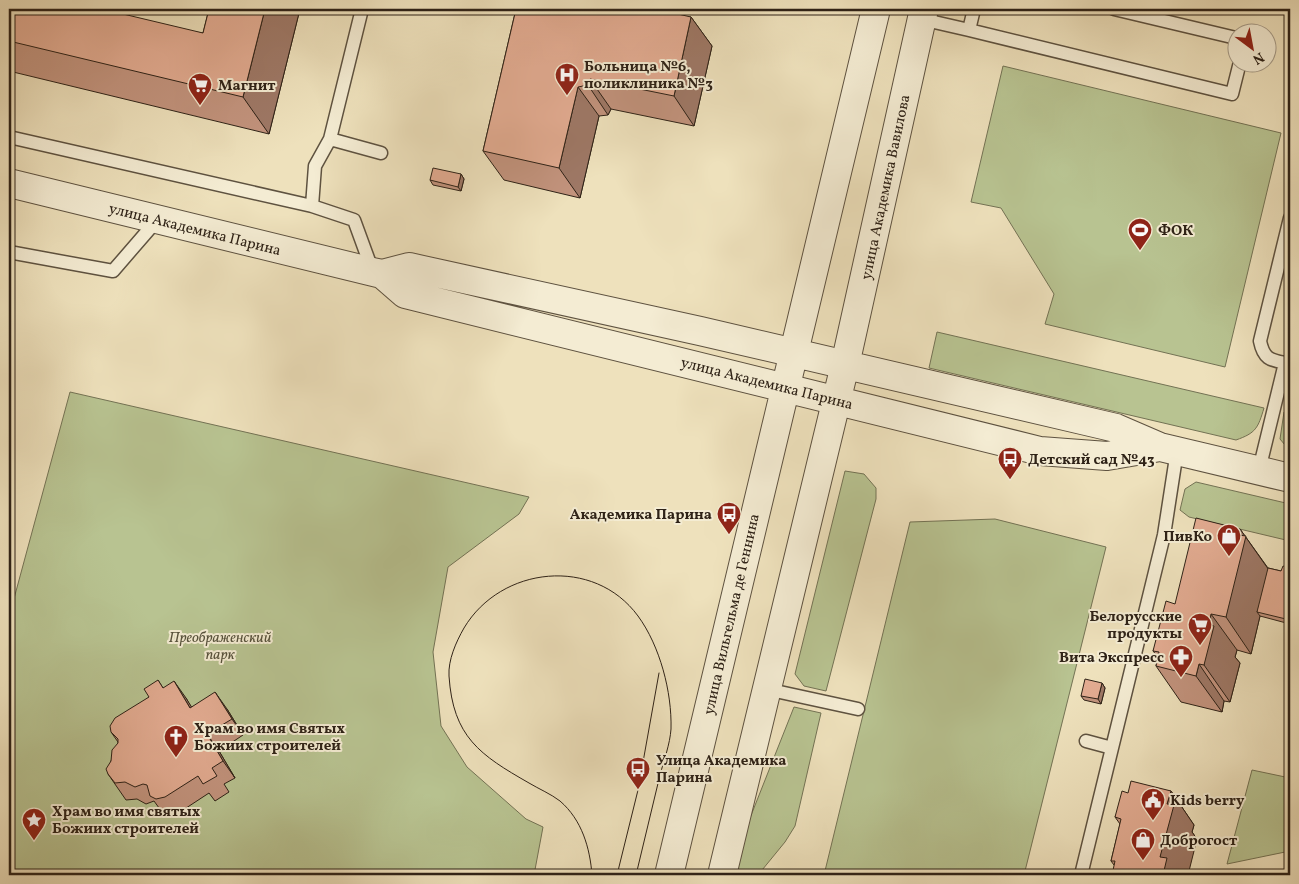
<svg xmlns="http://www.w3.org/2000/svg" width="1299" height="884" font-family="Vollkorn,serif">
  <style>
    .green { fill: #b8c391; stroke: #737254 }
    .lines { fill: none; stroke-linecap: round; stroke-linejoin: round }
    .service-casing { stroke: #5e5240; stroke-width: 15 }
    .tertiary-casing { stroke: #5e5240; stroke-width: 30 }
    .service { stroke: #f4ecd3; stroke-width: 12 }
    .tertiary { stroke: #f4ecd3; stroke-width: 28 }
    .tram { stroke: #2e2217; stroke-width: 1 }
    .wall { fill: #c2937d; stroke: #2e2217 }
    .shaded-wall { fill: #9e7866; stroke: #2e2217 }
    .building { fill: #e2ab91; stroke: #2e2217 }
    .labels { text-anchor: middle; stroke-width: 4; stroke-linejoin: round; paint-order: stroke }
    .poi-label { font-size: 15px; font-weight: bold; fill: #2e2217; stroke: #f4ecd3; text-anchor: start }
    .street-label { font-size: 15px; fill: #2e2217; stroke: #f4ecd3 }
    .park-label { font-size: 15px; font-style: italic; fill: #57523c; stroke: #f4ecd3 }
  </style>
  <rect width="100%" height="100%" fill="#eee1bc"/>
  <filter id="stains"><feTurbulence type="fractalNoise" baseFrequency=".004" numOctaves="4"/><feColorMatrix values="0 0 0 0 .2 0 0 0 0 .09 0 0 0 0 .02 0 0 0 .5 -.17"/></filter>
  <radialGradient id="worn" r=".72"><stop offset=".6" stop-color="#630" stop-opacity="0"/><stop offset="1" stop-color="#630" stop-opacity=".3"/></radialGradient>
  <path class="green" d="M1003,66l278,67 -56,234 -180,-43 9,-30 -53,-86 -30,-6z
    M937,332l327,76c-6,20 -8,25 -28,32l-307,-72z
    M70,392l459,105 -10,17 -71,53 -15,85 8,74 26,41 59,52 17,8 -9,48h-525v-258z
    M1284,412l6,2v37l-10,-12z
    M845,471l19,3 12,14v11l-50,192 -22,-5 -9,-12z
    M1196,482l94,22v37l-101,-24 -9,-7 5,-21z
    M995,519l111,28 -82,328h-200l86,-353z
    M794,707l27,6 -26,113 -10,16 -27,33h-22l12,-52z
    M1252,770l38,8v73l-63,13z"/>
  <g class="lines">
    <defs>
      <path id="service" d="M362,9l-32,130 51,14
        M1114,9l122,29
        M921,19l48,11 5,-21
        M969,30l263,64 8,-32
        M9,137l303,69 42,14 19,52
        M312,206l3,-40 15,-27
        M1290,218l-30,123c4,20 12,19 30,23
        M9,252l104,19 45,-52
        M1259,470l26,-107
        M766,689l92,20
        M1086,741l26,7
        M1081,875l83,-340 13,-84"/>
      <path id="tertiary" d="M9,183l364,89 9,2 27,-7 291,64 416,97 44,19 130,31
        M382,274l23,20 635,157 67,5 53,-9
        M669,875l207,-866
        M722,875l123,-510 79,-356"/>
    </defs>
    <use href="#service" class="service-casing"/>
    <use href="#tertiary" class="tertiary-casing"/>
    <use href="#service" class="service"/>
    <use href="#tertiary" class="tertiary"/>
    <path class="tram" d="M592,875c-2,-27 -10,-55 -32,-74 -9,-7 -21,-12 -31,-18 -49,-28 -76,-46 -80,-107 -1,-16 7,-34 15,-48 37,-62 130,-72 174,-12 22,30 34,76 33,113 -1,15 -7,31 -11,46 -8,33 -16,67 -24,100
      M617,875l21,-85 21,-117"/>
  </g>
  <path class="wall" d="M9,9l194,24 6,-24h91l-31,125 -260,-63z
    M516,9l175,8 21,29 -18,80 -83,-17 -3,6 -9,1 -19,82 -76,-18 -21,-29z
    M1279,9h11v2z
    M461,174l3,5 -3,12 -28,-6 -3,-5z
    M1240,529l28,39 13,3 9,-3v56l-30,-8 -9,38 -14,-4 -2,7 5,6 -10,39 -6,-1 -2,11 -41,-10 -25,-36 2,-9 -5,-6 22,-47z
    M158,680l5,8 23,10 5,9 36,2 16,26 -24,16 16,27 -11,6 5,8 -14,9 -6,-8 -32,21 -9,2 -6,-4 -8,-11 -8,3 -9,-5 -11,1 -18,-26 3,-13 7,-18v-1l-7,-10 38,-35z
    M1102,683l3,5 -4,16 -17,-4 -3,-4z
    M1171,791l23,34 -2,7 5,7 -83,26 -3,-4 9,-37 -5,-7 13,-24z"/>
  <path class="shaded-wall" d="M265,9h35l-31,125 -26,-37z
    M691,17l21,29 -18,80 -20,-30z
    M590,79l21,30 -3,6 -20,-30z
    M578,87l21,29 -19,82 -21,-30z
    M461,174l3,5 -3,12 -3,-4z
    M1240,529l31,44 -14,39 3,4 -9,38 -25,-37z
    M1211,614l26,36 -2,7 5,6 -10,39 -26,-37 5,-40z
    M1199,664l25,37 -2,11 -26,-36z
    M174,681l12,17 16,26 -12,-16z
    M1102,683l3,5 -4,16 -3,-5z
    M215,692l12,17 16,26 -11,-16z
    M207,734l12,17 16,27 -12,-17z
    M1171,791l23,34 -2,7 5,7 -9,36h-25l-3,-18 7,-53z"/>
  <path class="building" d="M9,9h93l101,24 6,-24h56l-22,88 -234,-56z
    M516,9h140l35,8 -17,79 -84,-17 -2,6 -10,2 -19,81 -76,-17z
    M433,168l28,6 -3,13 -28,-7z
    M1196,518l44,11 -1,6 7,1 -20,81 -15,-3 -2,11 5,1 -10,39 -5,-1 -3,12 -40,-10 3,-14 -6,-1 13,-50 9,3z
    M1283,566l7,2v52l-33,-8 11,-44 13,3z
    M1085,679l17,4 -4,16 -17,-3z
    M158,680l5,8 11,-7 16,27 25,-16 17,27 -25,15 16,27 -11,7 5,8 -14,8 -5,-8 -33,21 -9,2 -6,-3 -3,-11 -4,-1 -8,3 -10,-5 -10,1 -7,-9 -2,-5 5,-8 1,-11 6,-7v-4l-7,-7 -1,-6 5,-8 34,-21 -5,-8z
    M1131,781l40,10 -4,13 7,1 -14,52 7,1 -4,17h-51l3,-14h-4l10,-42 -6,-2 7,-26 6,2z"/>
  <defs>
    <symbol id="hospital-pin" viewBox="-11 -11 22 30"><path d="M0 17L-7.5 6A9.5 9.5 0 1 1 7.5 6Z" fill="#8f2418" stroke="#f4ecd3"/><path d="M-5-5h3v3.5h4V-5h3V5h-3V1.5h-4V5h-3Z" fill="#fff"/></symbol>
    <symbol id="supermarket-pin" viewBox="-11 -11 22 30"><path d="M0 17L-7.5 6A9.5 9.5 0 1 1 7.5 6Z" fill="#8f2418" stroke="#f4ecd3"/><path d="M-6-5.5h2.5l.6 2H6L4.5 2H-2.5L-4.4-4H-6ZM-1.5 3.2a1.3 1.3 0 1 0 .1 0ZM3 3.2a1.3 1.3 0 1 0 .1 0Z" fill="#fff"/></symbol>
    <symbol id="stadium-pin" viewBox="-11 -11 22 30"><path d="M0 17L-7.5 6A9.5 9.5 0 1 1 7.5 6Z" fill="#8f2418" stroke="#f4ecd3"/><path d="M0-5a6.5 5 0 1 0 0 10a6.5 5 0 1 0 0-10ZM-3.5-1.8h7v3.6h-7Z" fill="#fff"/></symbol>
    <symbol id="bus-pin" viewBox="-11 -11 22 30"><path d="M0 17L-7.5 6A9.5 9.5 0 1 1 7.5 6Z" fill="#8f2418" stroke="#f4ecd3"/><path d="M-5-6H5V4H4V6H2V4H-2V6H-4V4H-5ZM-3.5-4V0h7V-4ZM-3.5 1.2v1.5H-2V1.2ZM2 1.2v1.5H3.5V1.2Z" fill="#fff"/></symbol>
    <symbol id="shop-pin" viewBox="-11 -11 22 30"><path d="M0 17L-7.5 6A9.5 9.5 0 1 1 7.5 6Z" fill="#8f2418" stroke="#f4ecd3"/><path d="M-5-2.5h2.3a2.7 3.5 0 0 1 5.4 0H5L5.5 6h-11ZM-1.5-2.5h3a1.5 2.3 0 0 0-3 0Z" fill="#fff"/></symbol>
    <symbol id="pharmacy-pin" viewBox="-11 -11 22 30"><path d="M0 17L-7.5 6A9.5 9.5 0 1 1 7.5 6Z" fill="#8f2418" stroke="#f4ecd3"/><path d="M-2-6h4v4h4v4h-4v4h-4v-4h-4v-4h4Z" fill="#fff"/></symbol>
    <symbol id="church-pin" viewBox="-11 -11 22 30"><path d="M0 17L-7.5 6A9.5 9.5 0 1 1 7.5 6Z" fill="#8f2418" stroke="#f4ecd3"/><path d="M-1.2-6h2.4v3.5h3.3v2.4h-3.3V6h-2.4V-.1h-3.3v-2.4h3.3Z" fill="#fff"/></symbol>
    <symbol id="civic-pin" viewBox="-11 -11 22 30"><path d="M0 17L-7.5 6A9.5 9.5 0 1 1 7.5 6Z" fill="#8f2418" stroke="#f4ecd3"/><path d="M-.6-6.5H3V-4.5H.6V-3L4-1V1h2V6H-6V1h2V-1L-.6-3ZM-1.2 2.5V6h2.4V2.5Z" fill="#fff"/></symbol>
    <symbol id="sight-pin" viewBox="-11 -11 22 30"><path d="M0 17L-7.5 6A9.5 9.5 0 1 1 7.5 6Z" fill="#8f2418" stroke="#f4ecd3"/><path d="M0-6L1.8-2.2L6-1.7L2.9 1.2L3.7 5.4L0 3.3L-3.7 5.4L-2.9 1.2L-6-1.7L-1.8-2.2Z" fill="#fff"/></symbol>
  </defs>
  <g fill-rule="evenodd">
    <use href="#hospital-pin" x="553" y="61" width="28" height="38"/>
    <use href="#supermarket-pin" x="186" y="71" width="28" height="38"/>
    <use href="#stadium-pin" x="1126" y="216" width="28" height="38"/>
    <use href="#bus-pin" x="996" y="445" width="28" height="38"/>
    <use href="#bus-pin" x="715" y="500" width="28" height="38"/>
    <use href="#shop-pin" x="1215" y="522" width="28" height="38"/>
    <use href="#supermarket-pin" x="1186" y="611" width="28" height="38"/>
    <use href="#pharmacy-pin" x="1167" y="643" width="28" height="38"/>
    <use href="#church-pin" x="162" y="723" width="28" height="38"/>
    <use href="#bus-pin" x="624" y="755" width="28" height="38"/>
    <use href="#civic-pin" x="1139" y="786" width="28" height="38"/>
    <use href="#sight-pin" x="20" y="806" width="28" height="38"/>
    <use href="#shop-pin" x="1129" y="826" width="28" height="38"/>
  </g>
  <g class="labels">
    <g class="poi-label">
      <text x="584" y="71">Больница №6,<tspan x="584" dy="17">поликлиника №3</tspan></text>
      <text x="218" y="90">Магнит</text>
      <text x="1158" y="235">ФОК</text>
      <text x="1028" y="464">Детский сад №43</text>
      <text x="712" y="519" text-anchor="end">Академика Парина</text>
      <text x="1212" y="541" text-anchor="end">ПивКо</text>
      <text x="1182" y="621" text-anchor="end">Белорусские<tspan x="1182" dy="17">продукты</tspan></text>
      <text x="1164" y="662" text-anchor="end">Вита Экспресс</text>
      <text x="194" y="733">Храм во имя Святых<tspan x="194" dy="17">Божиих строителей</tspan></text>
      <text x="656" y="765">Улица Академика<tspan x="656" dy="17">Парина</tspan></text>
      <text x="1170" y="805">Kids berry</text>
      <text x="52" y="816">Храм во имя святых<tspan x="52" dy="17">Божиих строителей</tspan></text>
      <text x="1160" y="845">Доброгост</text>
    </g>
    <g class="street-label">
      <text transform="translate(885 187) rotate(-78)" y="5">улица Академика Вавилова</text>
      <text transform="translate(195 229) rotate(14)" y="5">улица Академика Парина</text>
      <text transform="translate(767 383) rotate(14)" y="5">улица Академика Парина</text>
      <text transform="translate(731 614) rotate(-77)" y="5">улица Вильгельма де Геннина</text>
    </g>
    <g class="park-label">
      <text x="220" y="642">Преображенский<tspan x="220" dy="17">парк</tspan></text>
    </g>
  </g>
  <rect width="1299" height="884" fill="none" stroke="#eee1bc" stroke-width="30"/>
  <rect x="10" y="10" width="1279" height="864" fill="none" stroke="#2e2217" stroke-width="2.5"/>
  <rect x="15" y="15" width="1269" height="854" fill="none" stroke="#2e2217"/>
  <g transform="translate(1252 48) rotate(148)"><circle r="24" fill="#f4ecd3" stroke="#a59b88"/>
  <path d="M0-4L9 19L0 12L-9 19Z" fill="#8f2418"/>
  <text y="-8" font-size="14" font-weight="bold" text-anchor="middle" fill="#2e2217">N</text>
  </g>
  <rect width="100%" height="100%" filter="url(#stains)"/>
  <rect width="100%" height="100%" fill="url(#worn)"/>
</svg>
